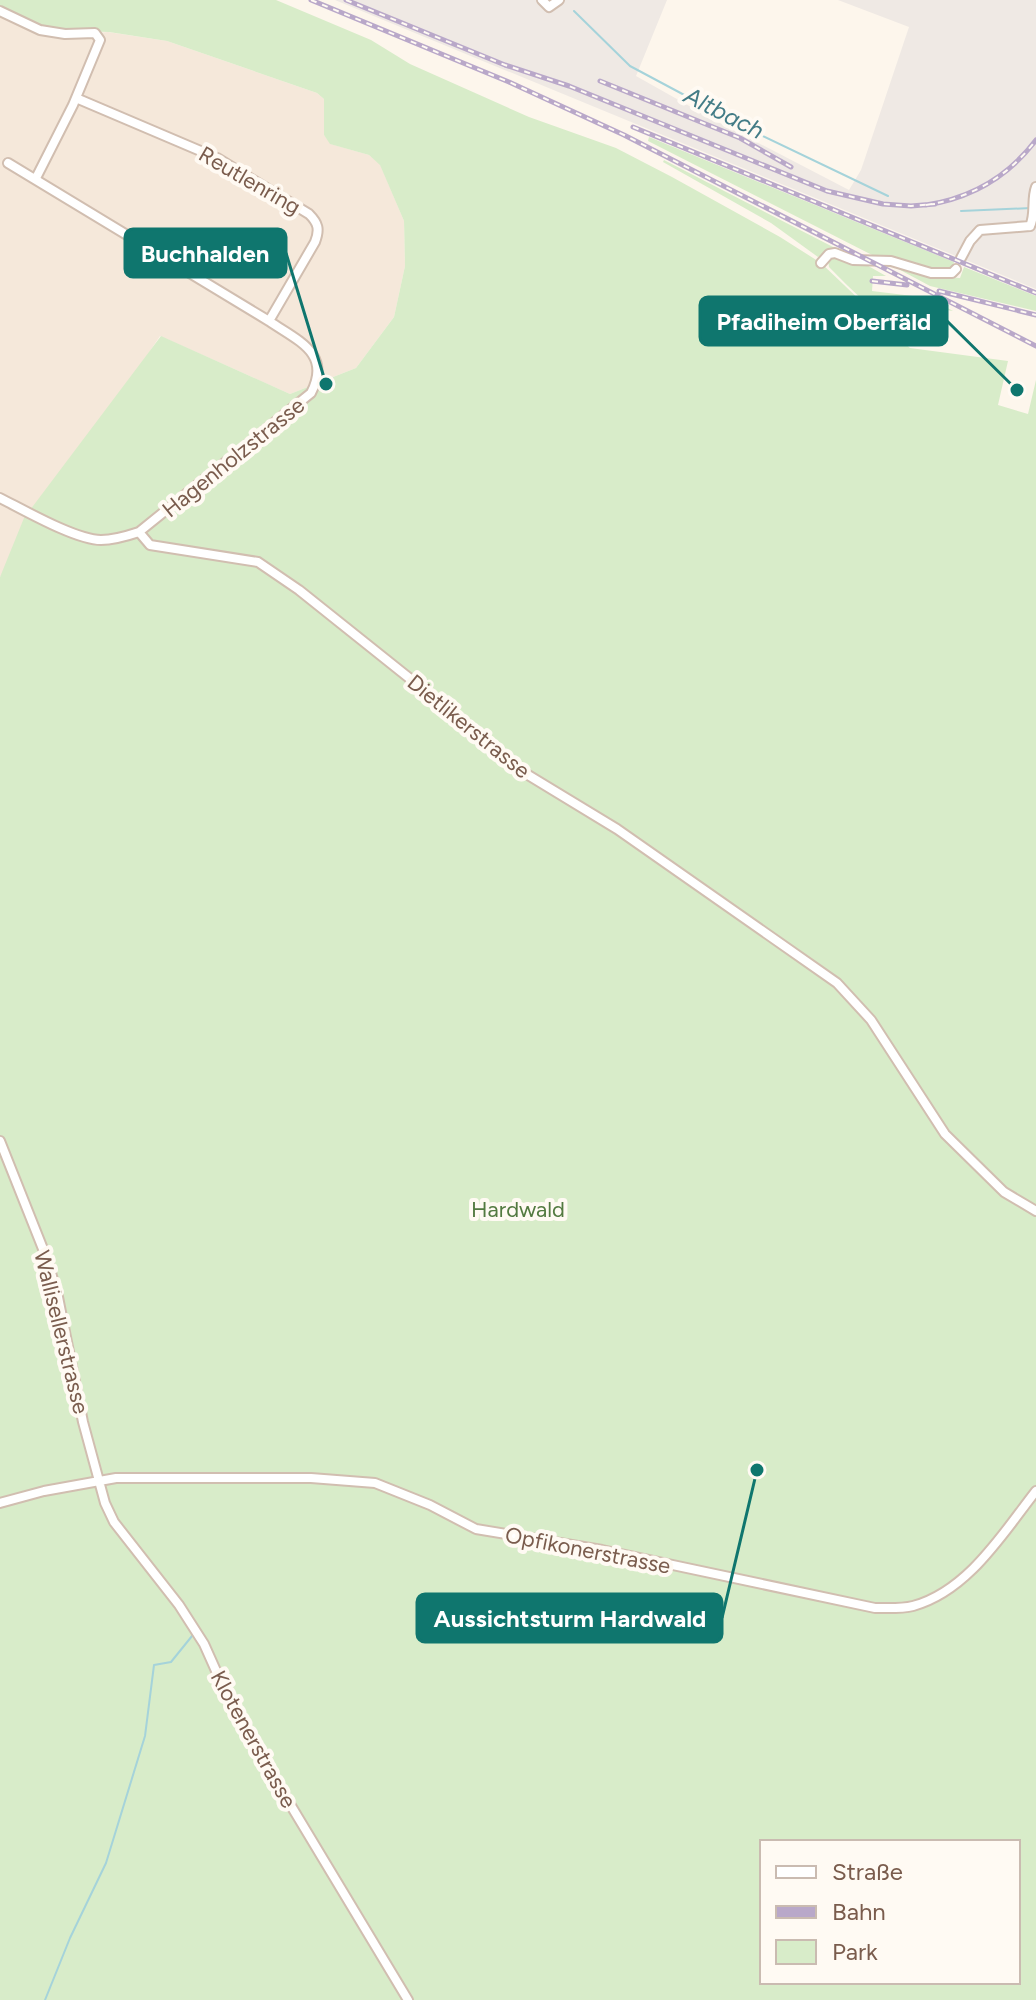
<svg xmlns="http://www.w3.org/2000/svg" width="1036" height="2000" font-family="Figtree,sans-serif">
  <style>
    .residential { fill: #f5e8da }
    .industrial { fill: #efe9e4 }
    .green { fill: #d8ecc9; fill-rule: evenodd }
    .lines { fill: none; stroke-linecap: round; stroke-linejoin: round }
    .stream { stroke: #a5d3da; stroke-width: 2 }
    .minor-casing { stroke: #d1beb0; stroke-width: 12 }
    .minor { stroke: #fff; stroke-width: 8 }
    .rail-casing { stroke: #b9a8c9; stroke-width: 5 }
    .rail { stroke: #fffaf3; stroke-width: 2; stroke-dasharray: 6; stroke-linecap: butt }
    .labels { text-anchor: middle; stroke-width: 8; stroke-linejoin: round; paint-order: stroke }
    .street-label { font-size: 22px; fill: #7a5c4d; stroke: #fffaf3 }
    .park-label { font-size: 22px; fill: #537a41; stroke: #fffaf3 }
    .water-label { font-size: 24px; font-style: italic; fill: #437c86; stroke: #fffaf3 }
    .leader { fill: none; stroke: #0f766e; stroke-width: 3 }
    .callout-dot { fill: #0f766e; stroke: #fffaf3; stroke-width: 3 }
    .callout { fill: #0f766e; stroke: #0f766e; stroke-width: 3 }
    .callout-label { font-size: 24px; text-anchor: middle; font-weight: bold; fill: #fff }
  </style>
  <rect width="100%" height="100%" fill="#fdf6ec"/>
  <path class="residential" d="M0,11l95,22 13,-1 59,9 150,52 7,6v36l7,9 38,11 11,9 24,57 1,45 -11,51 -38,51 -66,26 -130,-58 -160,241z"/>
  <path class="industrial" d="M335,0h332l-31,76 80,45 133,69 12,-20 48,-143 -71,-27h198v289z"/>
  <path class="green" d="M0,0h276l95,40 39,24 119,53 87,31 56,29 108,60 41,26 89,85 98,13 -10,44 30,9 8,-34v1620h-1036v-1423l24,-59 137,-182 129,58 66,-26 38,-51 11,-51 -1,-45 -24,-56 -11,-10 -39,-11 -6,-9v-36l-7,-6 -150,-52 -58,-9 -69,-2 -40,-19zM762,1842h256v140h-256z
    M649,137l305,125 -2,8 -16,1 -58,-13 -230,-117z
    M664,160l171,88 -17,9 -47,-34 -108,-61z
    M835,257l11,5 17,1 23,13h-13l-1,15 57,7 24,13c-12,-1 -32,-8 -44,-2 -5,2 -10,9 -16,10 -13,1 -54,-42 -64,-52l-1,-7z
    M889,264l42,12 29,2 4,-11 72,29v15l-106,-25z"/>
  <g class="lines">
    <path class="stream" d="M574,11l56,55 118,63 140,67
      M961,211l70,-3
      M45,2000l25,-62 36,-75 39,-127 9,-71 17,-3 21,-26"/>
    <defs>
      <path id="minor" d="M542,0l7,7 10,-7
        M0,11l40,19 25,4 30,-1 5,7 -27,65 -37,73
        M76,98l141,60 92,56c9,9 11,15 6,28l-46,79
        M1030,226c6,-12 1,-26 6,-39
        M961,258l9,-17 10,-11 50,-4
        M821,263l8,-9 6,-1 18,7 38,1 40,12h21l4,-4
        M0,498c24,12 76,42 101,42 13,0 26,-4 38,-8l172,-139c21,-40 -13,-52 -42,-72l-261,-158
        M139,532l11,13 108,17 41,28 164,131 47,43 107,65 220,154 34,37 74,114 59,58 32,19
        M0,1141l47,118 11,38 25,125 22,81 9,19 65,83 25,39 30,67 174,289
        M0,1503l44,-12 72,-13h195l64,5 55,22 46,24 126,21 273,58c12,0 26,1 38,-2 55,-15 90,-73 123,-115"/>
    </defs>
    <use href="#minor" class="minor-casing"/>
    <use href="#minor" class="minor"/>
    <defs>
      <path id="rail" d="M311,0l198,82 115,53 412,211
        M346,0l159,65 64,21 258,105 56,13 28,2 24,-2
        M600,81l140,57 51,29
        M633,127l403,166
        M926,205c45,-7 82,-28 110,-65
        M872,281l35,4
        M939,291l97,24"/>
    </defs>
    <use href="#rail" class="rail-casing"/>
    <use href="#rail" class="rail"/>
  </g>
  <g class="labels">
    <g class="street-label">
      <text transform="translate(250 180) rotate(30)" y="8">Reutlenring</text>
      <text transform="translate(233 457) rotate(-39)" y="8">Hagenholzstrasse</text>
      <text transform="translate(469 726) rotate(39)" y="8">Dietlikerstrasse</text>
      <text transform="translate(62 1332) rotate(76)" y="8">Wallisellerstrasse</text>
      <text transform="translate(588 1550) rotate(11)" y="8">Opfikonerstrasse</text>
      <text transform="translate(254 1739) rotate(61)" y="8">Klotenerstrasse</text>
    </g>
    <g class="park-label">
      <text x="518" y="1217">Hardwald</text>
    </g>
    <g class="water-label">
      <text transform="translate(724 113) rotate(27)" y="8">Altbach</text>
    </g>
  </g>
  <path class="leader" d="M326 384L286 253M1017 390L947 321M757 1470L722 1618"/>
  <g class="callout-dot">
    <circle cx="326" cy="384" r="8"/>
    <circle cx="1017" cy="390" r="8"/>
    <circle cx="757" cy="1470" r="8"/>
  </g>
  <g class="callout">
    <rect x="125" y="229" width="161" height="48" rx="8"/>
    <rect x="700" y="297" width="247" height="48" rx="8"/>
    <rect x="417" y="1594" width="305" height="48" rx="8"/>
  </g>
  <g class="callout-label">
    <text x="205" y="262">Buchhalden</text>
    <text x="824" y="330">Pfadiheim Oberfäld</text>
    <text x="570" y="1627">Aussichtsturm Hardwald</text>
  </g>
  <rect x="760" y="1840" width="260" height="144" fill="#fffaf3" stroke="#cabbb1" stroke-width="2"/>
  <rect x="776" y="1866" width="40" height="12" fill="#ffffff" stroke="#cabbb1" stroke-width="2"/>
  <text x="832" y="1880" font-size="24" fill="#7a5c4d">Straße</text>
  <rect x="776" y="1906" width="40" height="12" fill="#b9a8c9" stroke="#cabbb1" stroke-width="2"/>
  <text x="832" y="1920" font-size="24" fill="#7a5c4d">Bahn</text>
  <rect x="776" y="1940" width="40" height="24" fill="#d8ecc9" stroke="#cabbb1" stroke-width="2"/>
  <text x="832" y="1960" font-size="24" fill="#7a5c4d">Park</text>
</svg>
